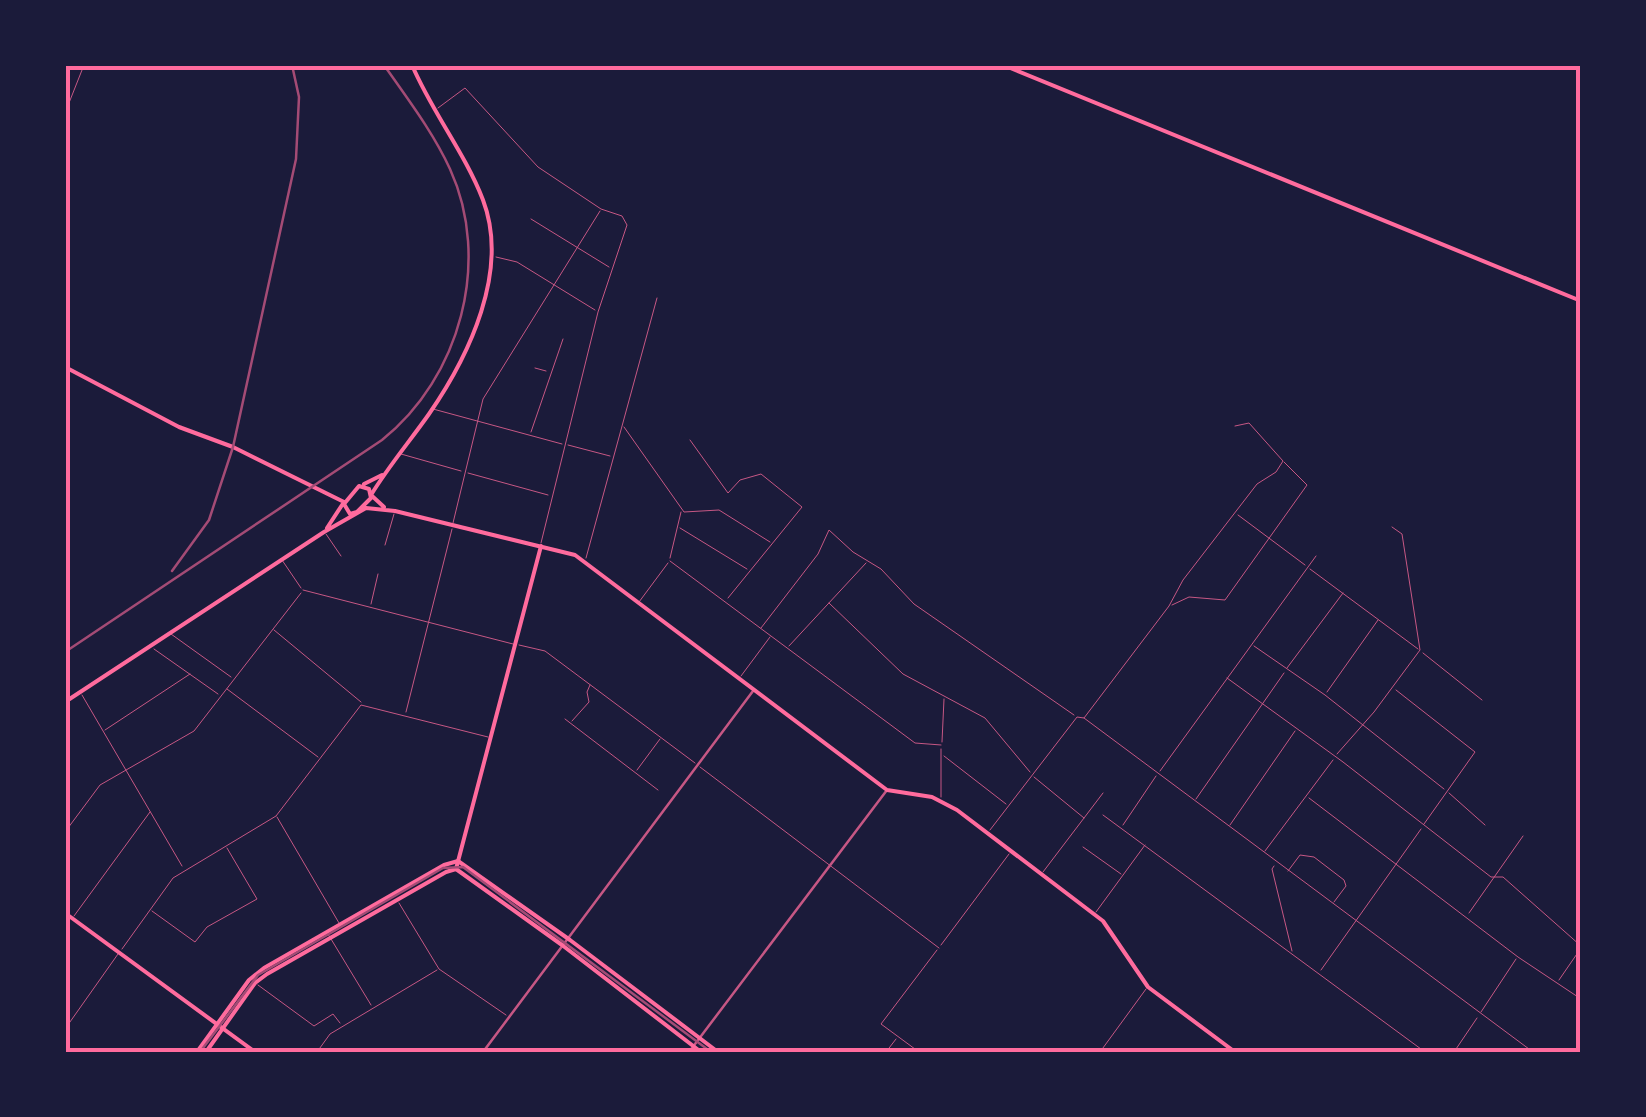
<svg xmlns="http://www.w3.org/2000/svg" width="1646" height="1117" font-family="Commissioner,sans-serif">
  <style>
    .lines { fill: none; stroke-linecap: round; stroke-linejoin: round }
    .minor { stroke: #c65784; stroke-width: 1 }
    .tertiary { stroke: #c65784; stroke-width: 2.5 }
    .secondary { stroke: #ff6b9d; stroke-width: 4 }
    .primary { stroke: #ff6b9d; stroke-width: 4 }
    .tram { stroke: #a44b75; stroke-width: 2.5 }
    .rail { stroke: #a44b75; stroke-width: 2.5 }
    .neatline { fill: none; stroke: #ff6b9d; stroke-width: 4 }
  </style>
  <rect width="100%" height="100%" fill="#1b1b3a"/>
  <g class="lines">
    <path class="minor" d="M438,108l27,-20 73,79 63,42 21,7 5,9 -29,87 -57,231
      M65,113l19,-48
      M531,219l78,48
      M496,257l21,5 78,48
      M535,368l11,3
      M433,409l129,35
      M624,427l60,85 35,-2 51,32
      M531,432l32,-93
      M690,440l38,53 12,-13 21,-6 41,33 -74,91
      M568,445l42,11
      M401,454l60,17
      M468,473l80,22
      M1238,515l67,50
      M453,523l30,-124 117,-188
      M680,528l67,41
      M326,534l15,22
      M385,545l9,-31
      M586,558l71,-260
      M670,558l11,-46
      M282,560l19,28
      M670,561l245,182 26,2
      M1310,569l108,80
      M303,590l210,54
      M639,602l29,-39
      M829,603l74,71 82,44 45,54
      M371,604l7,-30
      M1172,605l17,-8 36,3 82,-115 -23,-23
      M761,628l57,-74 11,-24 24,22 28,17 33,35 160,111
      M274,630l87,72
      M171,634l60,43
      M519,645l26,6 150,112
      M789,646l77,-83
      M1254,646l71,49 119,94
      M154,649l64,45
      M1423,653l59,47
      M1287,668l56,-75
      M741,676l29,-39
      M1227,678l116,84 148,115h12l78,69
      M227,689l91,68
      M1396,690l79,62 -51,72
      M1327,692l51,-72
      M82,695l100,171
      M406,712l46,-183
      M1084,718l449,334
      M565,719l93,71
      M572,721l17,-19 -2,-10 3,-7
      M105,730l85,-56
      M942,742l2,-43
      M1337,754l37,-42 46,-62 -18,-116 -10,-7
      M944,756l62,48
      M700,767l239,181
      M637,770l23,-31
      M1160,771l156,-215
      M1034,777l50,41
      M1449,793l36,32
      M941,797v-48
      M1309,798l209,159 63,42
      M1196,799l88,-126
      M1103,815l322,237
      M277,817l62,106
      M1123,825l33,-49
      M1230,825l65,-94
      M990,830l87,-113 7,1 85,-112 14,-26 74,-96 19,-12 7,-11 -34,-38 -14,3
      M65,832l35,-47 94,-54 107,-138
      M1083,847l38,27
      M1265,851l68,-91
      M1274,866l-2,3 20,82
      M1288,871l12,-16 14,2 30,23 2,6 -12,16
      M1043,872l60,-79
      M399,903l40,66 67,46
      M152,911l43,31 12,-15 50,-28 -30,-51
      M1096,912l49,-67
      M1469,913l54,-77
      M74,916l76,-104
      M328,934l43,71
      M941,945l68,-91
      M122,949l51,-71 103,-62 85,-111 127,32
      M1321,970l100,-141
      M1559,980l22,-32
      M258,985l56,41 19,-12 7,9
      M1481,1012l35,-53
      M65,1029l53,-75
      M317,1052l13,-18 107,-64
      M886,1052l10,-13
      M919,1052l-38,-28 56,-74
      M1100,1052l46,-63
      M1454,1052l23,-34"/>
    <path class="tertiary" d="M483,1052l270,-361
      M689,1052l198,-262"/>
    <path class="secondary" d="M1003,65l578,236
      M65,367l114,60 54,20 111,55 -17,26
      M364,484l18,-9
      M359,486l10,3 2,9 -14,14 -7,2 -6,-10z
      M384,507l-13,-12c17,-28 39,-54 58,-81 40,-58 81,-143 54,-214 -18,-47 -51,-88 -71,-135
      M65,702l259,-170 42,-24 29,3 180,44 312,235 45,7 25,13 146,111 45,66 87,65
      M456,869l85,-323
      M65,913l190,139"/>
    <path class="primary" d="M197,1052l52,-72 15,-12 180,-103 14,-4 112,79 148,112
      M206,1052l49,-69 12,-9 179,-102 10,-3 106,76 139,107"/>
    <path class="tram" d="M200,1052l58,-77 185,-107 20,-1 248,185"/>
    <path class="rail" d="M172,571l37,-51 24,-73 63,-288 3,-62 -7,-32
      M65,652l317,-212c78,-62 110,-179 68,-271 -17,-37 -43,-71 -66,-104"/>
  </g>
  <rect width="1646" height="1117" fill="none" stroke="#1b1b3a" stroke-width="135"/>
  <rect x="68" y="68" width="1510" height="982" class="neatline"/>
</svg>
